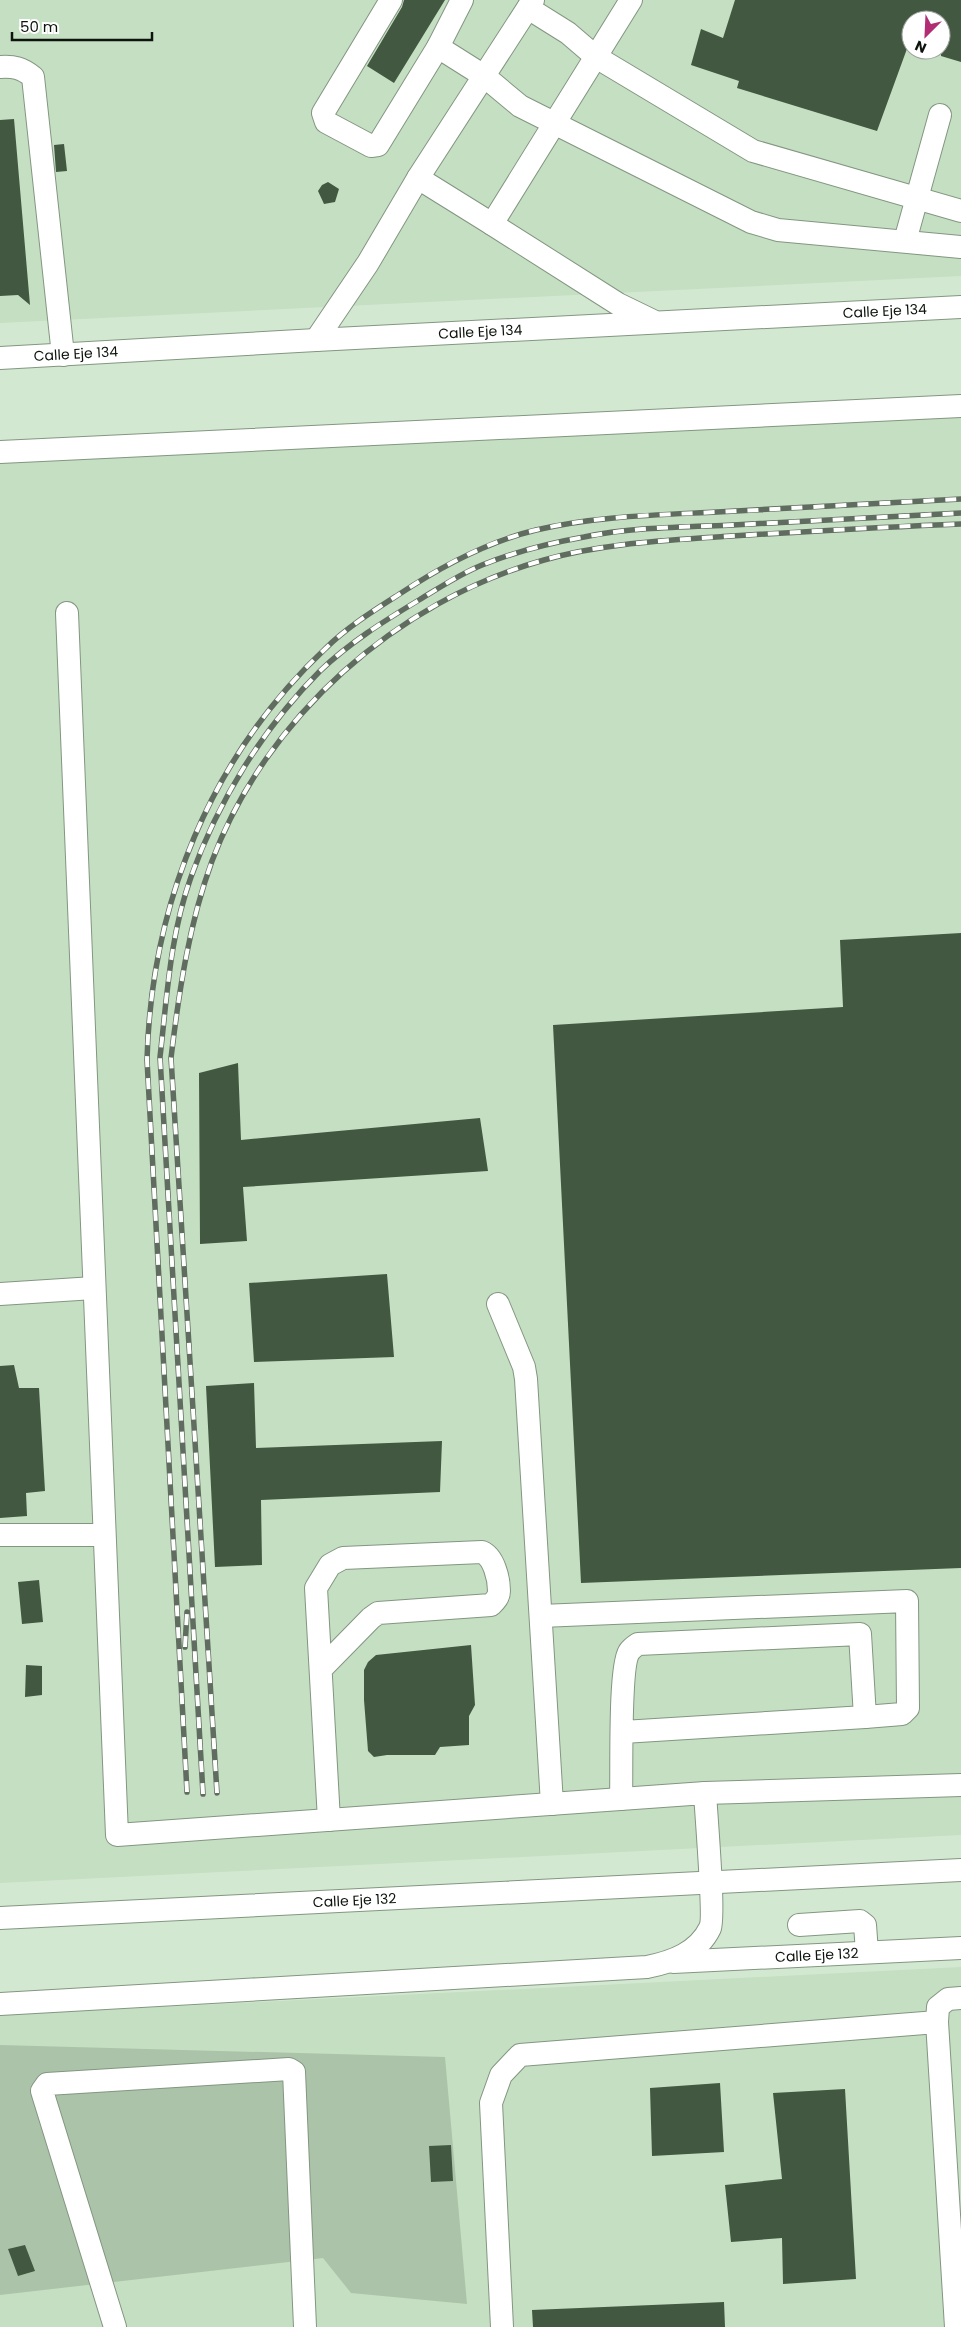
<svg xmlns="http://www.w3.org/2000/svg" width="961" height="2327" font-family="Poppins,sans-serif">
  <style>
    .built { fill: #c5dfc2; fill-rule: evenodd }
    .green { fill: #abc4a9 }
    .building { fill: #425841 }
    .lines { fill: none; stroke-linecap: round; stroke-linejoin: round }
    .minor-casing { stroke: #839681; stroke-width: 24 }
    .minor { stroke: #fff; stroke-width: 22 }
    .rail-casing { stroke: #606c5f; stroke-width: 5.5 }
    .rail { stroke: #fff; stroke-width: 4; stroke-dasharray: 11; stroke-linecap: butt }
    .labels { text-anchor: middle; stroke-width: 5; stroke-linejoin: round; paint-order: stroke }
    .street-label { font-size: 14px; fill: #0d140d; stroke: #fff }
  </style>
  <rect width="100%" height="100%" fill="#d3e8d1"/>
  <path class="built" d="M0,0h961v276l-961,47zM911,20h30v30h-30z
    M961,410v1425l-961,48v-1426z
    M961,1967v360h-961v-312z"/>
  <path class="green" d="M0,2045l445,12 22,247 -116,-11 -28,-35 -323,37z"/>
  <path class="building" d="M404,0h41l-51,83 -27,-17 35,-59z
    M735,0h226v62l-20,-6v-36h-30v27l-3,-1 -31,85 -140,-43 2,-7 -48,-16 10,-36 22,9z
    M14,119l16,186 -12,-10 -18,1v-176z
    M64,144l3,27 -11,1 -2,-27z
    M328,182l11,7 -4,13 -11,2 -6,-13 4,-6z
    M961,933v635l-380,15 -28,-558 290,-18 -3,-67z
    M238,1063l3,77 239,-22 8,53 -245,16 4,54 -47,3 -1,-171z
    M387,1274l7,83 -140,5 -5,-79z
    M14,1365l5,23h20l6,103 -19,2 1,23 -27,2v-152z
    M254,1383l2,65 186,-7 -2,51 -179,8 1,65 -47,2 -9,-181z
    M39,1580l4,42 -21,2 -4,-42z
    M471,1645l4,60 -6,11v29l-29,2 -5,8h-48l-13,2 -6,-6 -4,-51v-30l4,-8 8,-7z
    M26,1665l16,1v29l-17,2z
    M720,2083l4,69 -72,4 -2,-68z
    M845,2089l11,190 -73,5 -1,-46 -51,4 -6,-57 57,-6 -9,-86z
    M451,2145l2,36 -22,1 -2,-36z
    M25,2245l10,26 -17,5 -10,-27z
    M724,2302l1,25h-192l-1,-17z"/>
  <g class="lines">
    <defs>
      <g id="minor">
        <path d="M391,0l-68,113 3,9 45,24 7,-1 60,-98 24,-47"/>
        <path d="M631,0l-139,224 126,80 35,17"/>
        <path d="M528,8l40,25 28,24 157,94 208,60"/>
        <path d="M438,47l46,29 36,30 231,116 27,8 183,17"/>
        <path d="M0,67c14,-1 22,1 33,10l30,278"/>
        <path d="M418,178l74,46"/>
        <path d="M905,241l35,-126"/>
        <path d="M316,340l52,-77 50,-85 115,-178"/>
        <path id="s1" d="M0,358l316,-18 645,-33"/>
        <path d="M0,452l961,-46"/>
        <path d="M0,1294l94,-6"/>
        <path d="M498,1304l26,63 2,12 26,425"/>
        <path d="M0,1535h104"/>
        <path d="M541,1616l366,-15 1,107 -6,6 -37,3"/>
        <path d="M321,1669l50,-51 7,-5 113,-8c4,-4 8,-8 8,-14 0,-12 -5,-34 -17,-39l-139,6 -13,7 -14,23 13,232"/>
        <path d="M705,1793l256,-8"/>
        <path d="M621,1799c1,-25 -2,-131 8,-147 2,-3 6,-6 9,-8l222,-10 5,83 -242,15"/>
        <path id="s2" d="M0,1918l961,-48"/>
        <path d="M799,1925l61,-4 5,4 2,27"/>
        <path id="s3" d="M673,1962l288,-14"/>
        <path d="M0,2004l647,-37c25,-5 51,-14 63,-39 5,-10 -4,-116 -5,-135l-588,42 -50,-1222"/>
        <path d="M937,2022l1,-15 10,-8 13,-1"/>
        <path d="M115,2327l-73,-236 5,-7 242,-15 5,3 11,255"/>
        <path d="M502,2327l-11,-224 10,-28 19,-20 417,-33 19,305"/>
      </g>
    </defs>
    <use href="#minor" class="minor-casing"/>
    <use href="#minor" class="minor"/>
    <defs>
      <path id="rail" d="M185,1647l2,-35
        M187,1792l-40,-732c4,-155 63,-303 178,-411 21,-21 48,-38 73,-54 42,-28 88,-53 138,-65 59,-14 120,-15 181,-18 81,-4 163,-9 244,-13
        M217,1793l-46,-735c8,-67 18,-134 41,-197 54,-144 185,-260 332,-301 56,-16 114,-19 172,-23 82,-5 163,-10 245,-13
        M203,1794l-43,-737c7,-60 10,-122 31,-180 27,-76 72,-149 129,-206 29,-28 64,-50 99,-71 20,-12 41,-26 63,-35 32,-13 68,-22 102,-28 49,-10 100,-10 149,-12 76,-4 152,-8 228,-12"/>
    </defs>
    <use href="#rail" class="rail-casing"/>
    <use href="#rail" class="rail"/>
  </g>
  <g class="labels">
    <g class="street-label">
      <text dy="5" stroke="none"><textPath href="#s1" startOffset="886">Calle Eje 134</textPath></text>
      <text dy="5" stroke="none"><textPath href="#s1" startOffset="481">Calle Eje 134</textPath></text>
      <text dy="5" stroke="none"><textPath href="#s1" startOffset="76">Calle Eje 134</textPath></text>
      <text dy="5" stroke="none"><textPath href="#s2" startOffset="355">Calle Eje 132</textPath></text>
      <text dy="5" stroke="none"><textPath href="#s3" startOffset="144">Calle Eje 132</textPath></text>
    </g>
  </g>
  <g transform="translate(926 35) rotate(204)"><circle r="24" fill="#ffffff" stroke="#9ea19e"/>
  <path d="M0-4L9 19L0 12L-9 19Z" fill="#b22e74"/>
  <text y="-8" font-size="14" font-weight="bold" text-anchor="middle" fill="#0d140d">N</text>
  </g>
  <path d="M12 32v8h140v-8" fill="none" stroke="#0d140d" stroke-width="2.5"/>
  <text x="20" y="32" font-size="15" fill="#0d140d" stroke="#ffffff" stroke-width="4" paint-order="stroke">50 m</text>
</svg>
